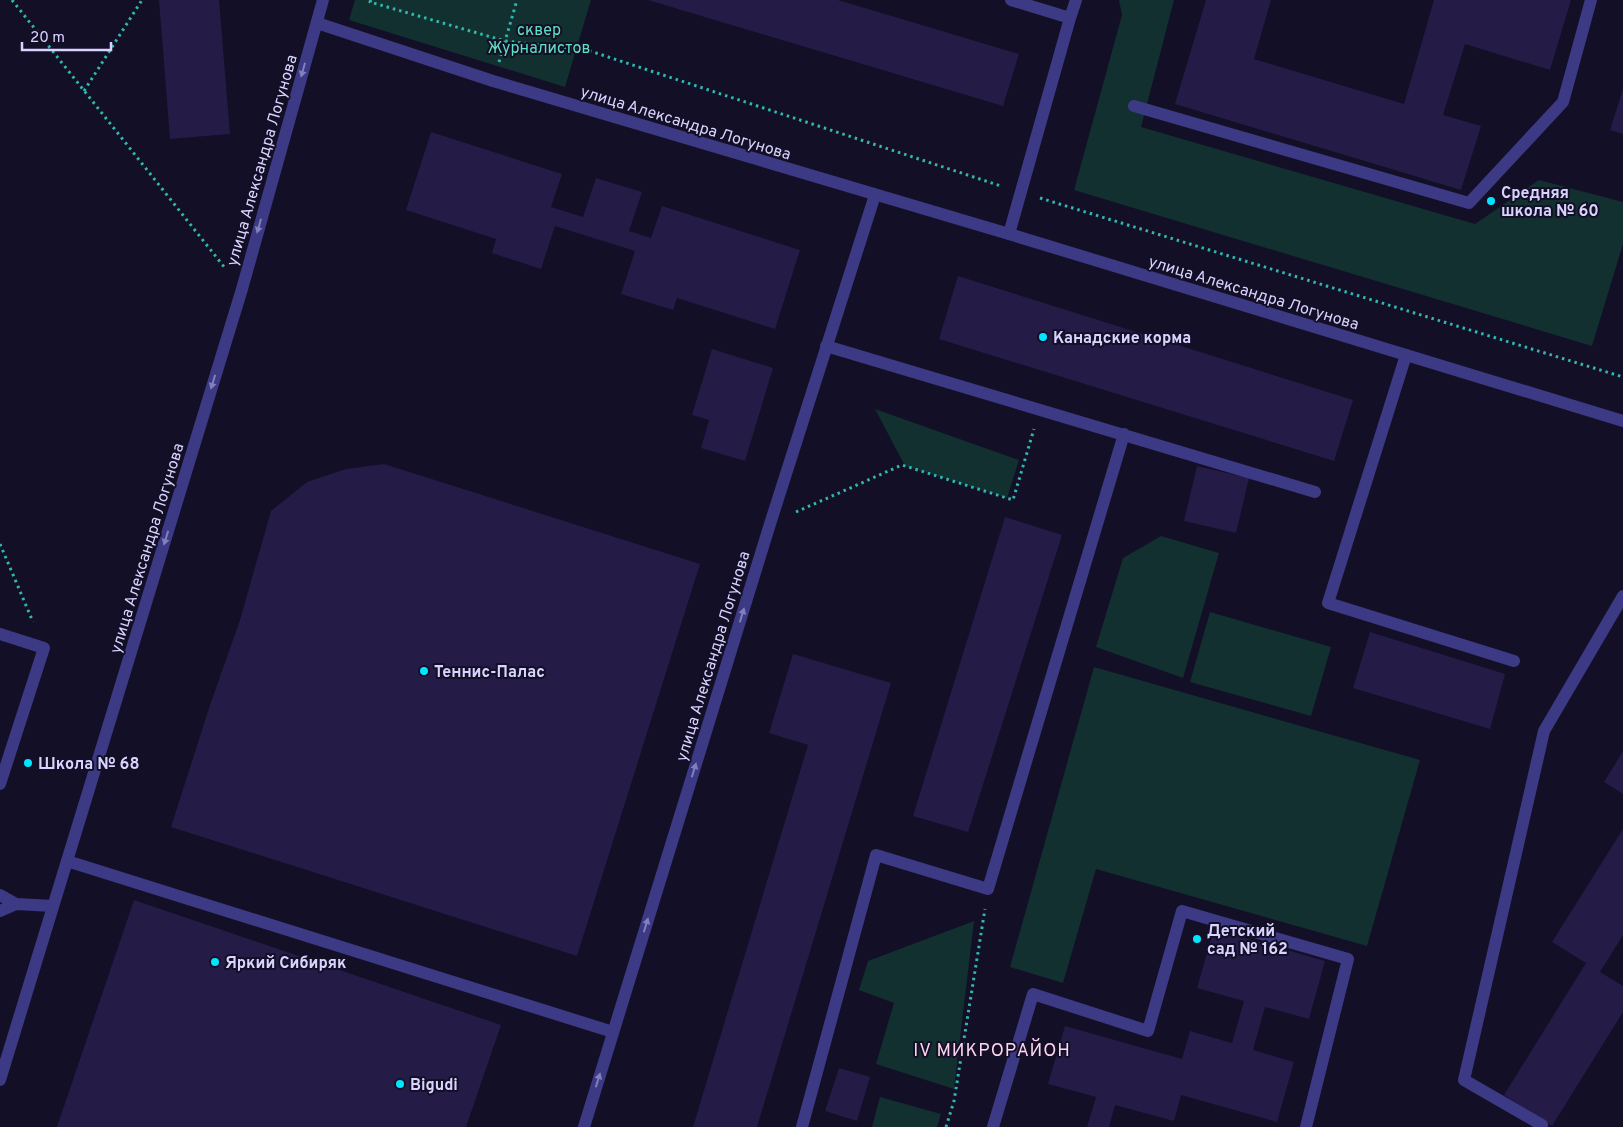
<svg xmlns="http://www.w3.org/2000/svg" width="1623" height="1127" font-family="Overpass,sans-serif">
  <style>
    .green { fill: #12302f }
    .building { fill: #241b47 }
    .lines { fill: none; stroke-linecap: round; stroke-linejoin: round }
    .path { stroke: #2fb8b0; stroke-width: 3; stroke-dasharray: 2.5 4; stroke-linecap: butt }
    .lane { stroke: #3d3a85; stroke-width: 12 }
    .street { stroke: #3d3a85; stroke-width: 12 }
    .oneway { fill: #837fbc }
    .poi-dot { fill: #00e5ff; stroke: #130f26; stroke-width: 2 }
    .labels { text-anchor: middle; stroke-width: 4; stroke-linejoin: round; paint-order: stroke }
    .park-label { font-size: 16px; fill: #5fe0c0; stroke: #130f26 }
    .street-label { font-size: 16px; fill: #d9d4ff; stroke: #130f26 }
    .poi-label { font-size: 16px; font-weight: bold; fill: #d9d4ff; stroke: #130f26; text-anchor: start }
    .neighbourhood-label { font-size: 18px; letter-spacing: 1px; fill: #ffd6f0; stroke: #130f26 }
  </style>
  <rect width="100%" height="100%" fill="#130f26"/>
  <path class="green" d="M355,0h236l-26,87 -216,-67z
    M1119,0h55l-33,127 334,97 64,-44 84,22v42l-31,102 -518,-156 48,-175z
    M875,409l144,51 -12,38 -102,-32z
    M1161,536l58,17 -36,125 -87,-31 27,-89z
    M1210,612l121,35 -20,69 -121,-34z
    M1094,667l326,93 -53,186 -271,-77 -33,114 -53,-16z
    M974,921l-20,168 -78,-25 18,-61 -35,-13 9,-29z
    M880,1097l61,17 -4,13h-65z"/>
  <path class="building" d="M159,0h60l11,134 -60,5z
    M648,0h190l181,54 -16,52z
    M1206,0h65l-17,59 150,45 30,-104h137l-21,70 -85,-26 -22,71 38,11 -20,64 -286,-86z
    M1623,89v45l-13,-4z
    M431,132l131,42 -11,33 32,10 13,-39 46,14 -13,39 22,7 11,-32 138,44 -25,79 -98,-31 -4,12 -52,-16 14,-43 -80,-25 -14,43 -49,-16 4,-14 -90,-29z
    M958,276l395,124 -19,61 -395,-122z
    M712,349l61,19 -28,93 -44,-13 8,-28 -17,-5z
    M384,464l316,100 -123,392 -406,-129 39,-122 30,-85 31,-109 36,-29 39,-13z
    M1197,466l52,12 -13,55 -52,-12z
    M1005,517l57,18 -94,297 -55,-16z
    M1370,632l135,42 -15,55 -137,-41z
    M793,654l98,29 -134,444h-64l115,-382 -39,-12z
    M1623,751v43l-19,-12z
    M1623,829v106l-23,37 23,14v26l-71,114 -48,-31 82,-132 -34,-21z
    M134,900l367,125 -35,102h-409z
    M1214,929l111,32 -16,58 -44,-12 -12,43 41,12 -17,60 -96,-27 -7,26 -59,-16 -6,22h-22l9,-30 -48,-13 17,-58 117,33 8,-28 42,12 12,-42 -47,-13z
    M839,1068l31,9 -13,44 -32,-10z"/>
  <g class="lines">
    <path class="path" d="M12,0l213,268
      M371,0l-1,2 135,39 82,9 414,136
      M499,62l18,-62
      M84,91l58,-91
      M1040,198l583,179
      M796,512l106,-47 111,35 21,-71
      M0,544l33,78
      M946,1127l8,-26 31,-192"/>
    <path class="lane" d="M1070,18l6,-18
      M1134,106l335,97 94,-101 28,-102
      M1009,234l61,-216 -59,-18
      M826,346l489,146
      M1406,355l-78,248 186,58
      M0,634l44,14 -44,136
      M67,861l546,171
      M0,895l16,9
      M0,911l16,-7 37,2
      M1542,1125l-78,-45 80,-349 79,-135
      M802,1127l74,-272 112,34 136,-455
      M993,1127l40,-133 115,37 34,-120 166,48 -42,168"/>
    <path class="street" d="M317,23l176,58 516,153 614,187
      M0,1080l242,-791 81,-289
      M584,1127l186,-603 105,-329"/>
  </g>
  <defs><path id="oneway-solid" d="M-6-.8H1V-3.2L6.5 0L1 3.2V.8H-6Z" transform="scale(1.25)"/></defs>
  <g class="oneway">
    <use href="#oneway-solid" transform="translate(303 70) rotate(106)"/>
    <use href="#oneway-solid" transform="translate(259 226) rotate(106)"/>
    <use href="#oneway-solid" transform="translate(213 382) rotate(107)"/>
    <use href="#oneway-solid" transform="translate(166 538) rotate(107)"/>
    <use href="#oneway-solid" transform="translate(742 615) rotate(-73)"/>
    <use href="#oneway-solid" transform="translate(694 770) rotate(-73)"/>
    <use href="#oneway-solid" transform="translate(646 925) rotate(-73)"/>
    <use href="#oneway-solid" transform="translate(598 1080) rotate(-73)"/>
  </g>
  <g class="poi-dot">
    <circle cx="1491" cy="201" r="5"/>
    <circle cx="1043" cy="337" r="5"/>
    <circle cx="424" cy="671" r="5"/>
    <circle cx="28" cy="763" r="5"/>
    <circle cx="1197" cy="939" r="5"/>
    <circle cx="215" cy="962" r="5"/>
    <circle cx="400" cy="1084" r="5"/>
  </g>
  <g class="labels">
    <g class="park-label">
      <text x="539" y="35">сквер<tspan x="539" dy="18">Журналистов</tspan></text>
    </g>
    <g class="street-label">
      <text transform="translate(686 122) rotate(17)" y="6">улица Александра Логунова</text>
      <text transform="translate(261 160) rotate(-74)" y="6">улица Александра Логунова</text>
      <text transform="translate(1254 292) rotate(17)" y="6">улица Александра Логунова</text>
      <text transform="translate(146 548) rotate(-73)" y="6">улица Александра Логунова</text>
      <text transform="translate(712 656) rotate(-73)" y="6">улица Александра Логунова</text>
    </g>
    <g class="poi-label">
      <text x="1501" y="198">Средняя<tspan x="1501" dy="18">школа № 60</tspan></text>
      <text x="1053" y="343">Канадские корма</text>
      <text x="434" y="677">Теннис-Палас</text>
      <text x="38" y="769">Школа № 68</text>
      <text x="1207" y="936">Детский<tspan x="1207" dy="18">сад № 162</tspan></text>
      <text x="225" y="968">Яркий Сибиряк</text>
      <text x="410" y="1090">Bigudi</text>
    </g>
    <g class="neighbourhood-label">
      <text x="992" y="1056">IV МИКРОРАЙОН</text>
    </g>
  </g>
  <path d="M22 42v8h89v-8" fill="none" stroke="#d9d4ff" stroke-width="2.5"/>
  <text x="30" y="42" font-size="15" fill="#d9d4ff" stroke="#130f26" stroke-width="4" paint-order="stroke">20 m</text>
</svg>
